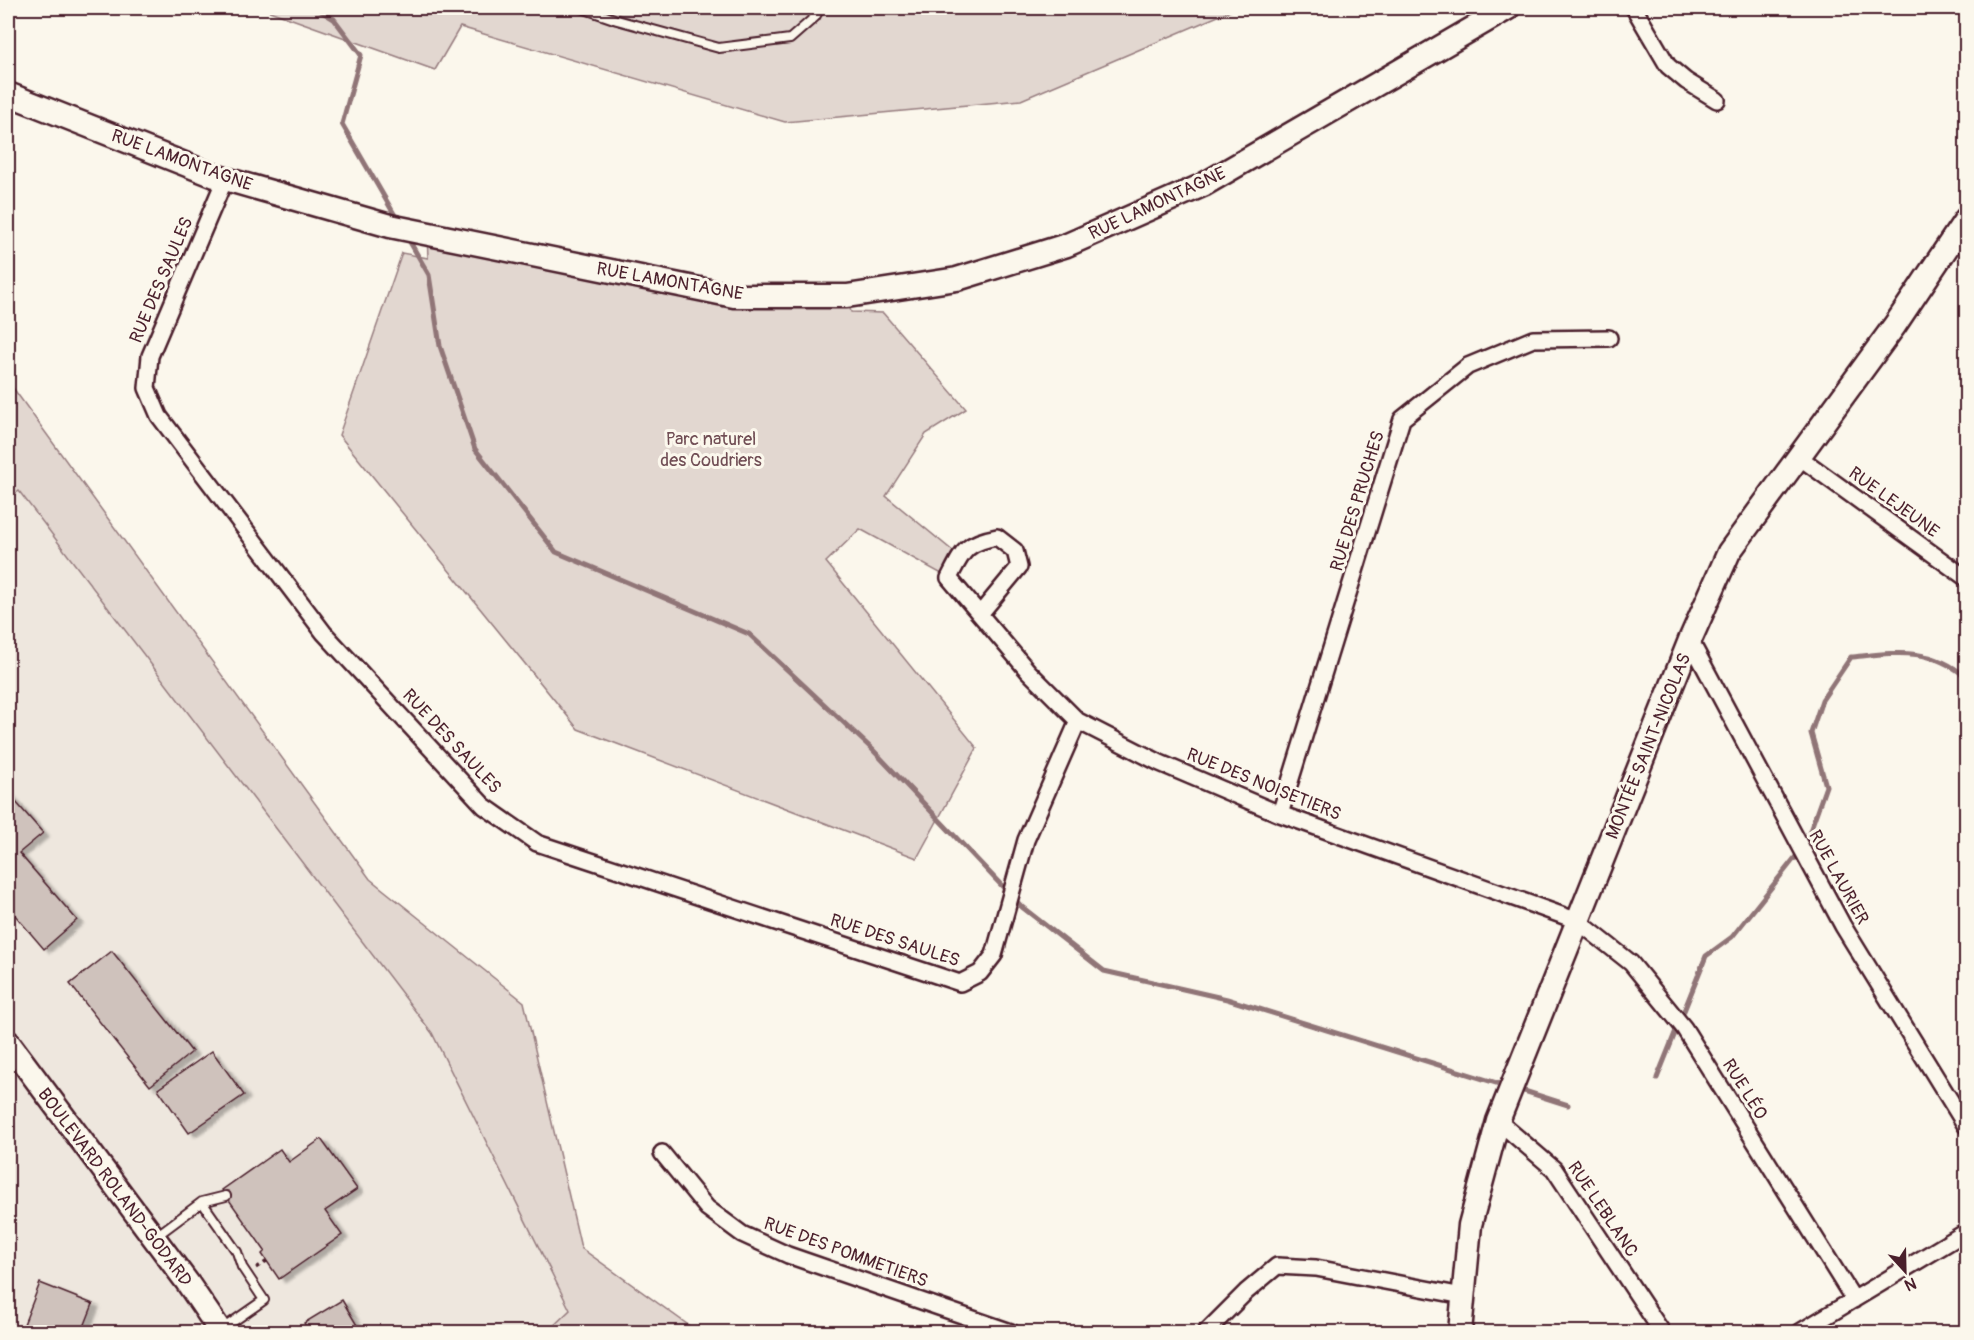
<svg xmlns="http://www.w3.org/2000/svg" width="1974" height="1340" font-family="Pangolin,sans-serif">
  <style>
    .built { fill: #eee7de }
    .green { fill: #e2d7d0; stroke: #967b7e; stroke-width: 1.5 }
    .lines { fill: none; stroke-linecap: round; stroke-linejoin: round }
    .stream { stroke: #907477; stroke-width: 5 }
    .building { fill: #cfc2bc; stroke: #4a1f2b; stroke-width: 1.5; filter: url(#shadow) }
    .lane-casing { stroke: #4a1f2b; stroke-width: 12 }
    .street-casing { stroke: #4a1f2b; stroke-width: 20 }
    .secondary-casing { stroke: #4a1f2b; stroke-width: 27 }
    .path { stroke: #4a1f2b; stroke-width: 3; stroke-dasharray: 4.5 4.5; stroke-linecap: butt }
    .lane { stroke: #fbf7ec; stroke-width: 8 }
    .street { stroke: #fbf7ec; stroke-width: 15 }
    .secondary { stroke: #fbf7ec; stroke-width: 22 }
    .labels { text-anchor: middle; stroke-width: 6; stroke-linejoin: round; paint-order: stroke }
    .street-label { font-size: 18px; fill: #4a1f2b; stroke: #fbf7ec }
    .park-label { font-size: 18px; fill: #704d54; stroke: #fbf7ec }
  </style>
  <defs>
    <filter id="shadow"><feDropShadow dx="6" dy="3.5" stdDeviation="1.5" flood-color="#0004"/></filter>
  </defs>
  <rect width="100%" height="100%" fill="#fbf7ec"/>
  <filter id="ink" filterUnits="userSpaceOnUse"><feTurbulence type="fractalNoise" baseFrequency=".0167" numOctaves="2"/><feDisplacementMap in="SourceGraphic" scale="12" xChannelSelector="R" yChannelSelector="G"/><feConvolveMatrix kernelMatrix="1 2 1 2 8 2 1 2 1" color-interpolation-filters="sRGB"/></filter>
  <g filter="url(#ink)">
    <path class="built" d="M19,491l413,542 139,277 -24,22h-539v-833z"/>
    <path class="green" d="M261,8h976l-216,92 -236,22 -325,-95 -25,43z
      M427,233l307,63h113l4,16 32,1 83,96 -40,25 -40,62 74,61 -11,21 -89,-49 -34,33 151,186 -60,110 -339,-129 -239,-294 63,-182 26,5z
      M8,381l362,498 154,123 57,246 117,84h-151l23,-22 -138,-277 -413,-542 -11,8z"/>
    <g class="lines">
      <path class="stream" d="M316,8l18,11 27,36 -19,69 55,95
        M406,235l23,40 11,71 35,103 81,103 193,82 123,115 150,158 82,64 123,28 279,87
        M1657,1078l49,-122 26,-19 73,-92 21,-59 -15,-53 11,-33 29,-43c43,-4 79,-11 115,20
        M1518,1089l50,16"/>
    </g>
    <path class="building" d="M8,793l35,40 -24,20 58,67 -33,29 -36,-42z
      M112,951l80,101 -42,34 -80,-102z
      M212,1051l32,44 -55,38 -31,-44z
      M321,1139l36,50 -32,22 17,24 -63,44 -17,-25 3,-3 -43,-61 58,-41 9,13z
      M40,1283l53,21 -11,28h-61z
      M342,1300l19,32h-52l-5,-9z"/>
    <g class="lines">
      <defs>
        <path id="lane" d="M582,8l35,12 102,28 71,-9 25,-22 5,-9
          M202,1202l24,-6
          M155,1237l47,-35 35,50 5,15 22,33 -43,30"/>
        <path id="street" d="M1634,8l34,58 18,15 31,19
          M225,179l-75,177 -3,32 12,28 165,217 160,173 53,37 423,140 20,-10 14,-18 32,-115 52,-119
          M1799,457l167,121
          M980,614l39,-47 -4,-16 -18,-14c-32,6 -34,14 -48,41l79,93 50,50 82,42 120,51 298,107 53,42 53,65 170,272
          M1690,640l153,286 123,200
          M1280,814l122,-395 66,-53 65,-27 76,-1
          M1498,1121l56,48 108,163
          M662,1153l45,55 35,26 46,21 223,77
          M1206,1332l40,-40 31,-26 39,2 147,28
          M1800,1332l166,-100"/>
        <path id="secondary" d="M8,94l207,82 175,50 344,70h113l110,-17 110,-34 136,-60 305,-177
          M8,1042l179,240 34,50
          M1460,1332l10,-107 28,-104 192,-481 39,-88 166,-227 71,-106"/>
      </defs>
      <use href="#lane" class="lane-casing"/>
      <use href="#street" class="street-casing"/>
      <use href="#secondary" class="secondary-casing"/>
      <path class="path" d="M256,1268l11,-7"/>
      <use href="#lane" class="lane"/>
      <use href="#street" class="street"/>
      <use href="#secondary" class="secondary"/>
    </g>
  </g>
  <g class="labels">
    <g class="street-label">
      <text transform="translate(182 160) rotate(20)" y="6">RUE LAMONTAGNE</text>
      <text transform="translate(1157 203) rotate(-25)" y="6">RUE LAMONTAGNE</text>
      <text transform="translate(161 280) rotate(-67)" y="6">RUE DES SAULES</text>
      <text transform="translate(670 281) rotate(10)" y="6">RUE LAMONTAGNE</text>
      <text transform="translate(1357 501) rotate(-73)" y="6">RUE DES PRUCHES</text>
      <text transform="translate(1894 502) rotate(36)" y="6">RUE LEJEUNE</text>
      <text transform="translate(452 741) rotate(47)" y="6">RUE DES SAULES</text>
      <text transform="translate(1648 746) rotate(-68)" y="6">MONTÉE SAINT-NICOLAS</text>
      <text transform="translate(1264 784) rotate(22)" y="6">RUE DES NOISETIERS</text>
      <text transform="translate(1839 877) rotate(61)" y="6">RUE LAURIER</text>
      <text transform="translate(895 940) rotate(18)" y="6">RUE DES SAULES</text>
      <text transform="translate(1745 1089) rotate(58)" y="6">RUE LÉO</text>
      <text transform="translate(115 1187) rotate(53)" y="6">BOULEVARD ROLAND-GODARD</text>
      <text transform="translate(1603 1209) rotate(56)" y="6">RUE LEBLANC</text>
      <text transform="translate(846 1252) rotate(20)" y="6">RUE DES POMMETIERS</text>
    </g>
    <g class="park-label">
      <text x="711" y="445">Parc naturel<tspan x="711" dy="21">des Coudriers</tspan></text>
    </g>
  </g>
  <rect width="1974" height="1340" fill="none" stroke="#fbf7ec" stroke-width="30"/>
  <rect x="15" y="15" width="1944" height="1310" fill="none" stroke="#4a1f2b" stroke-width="2" filter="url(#ink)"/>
  <g transform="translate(1905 1271) rotate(158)" stroke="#fbf7ec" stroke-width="4.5" paint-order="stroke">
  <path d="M0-4.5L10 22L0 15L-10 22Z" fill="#4a1f2b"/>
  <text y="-9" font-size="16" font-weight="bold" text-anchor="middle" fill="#4a1f2b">N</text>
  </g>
</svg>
